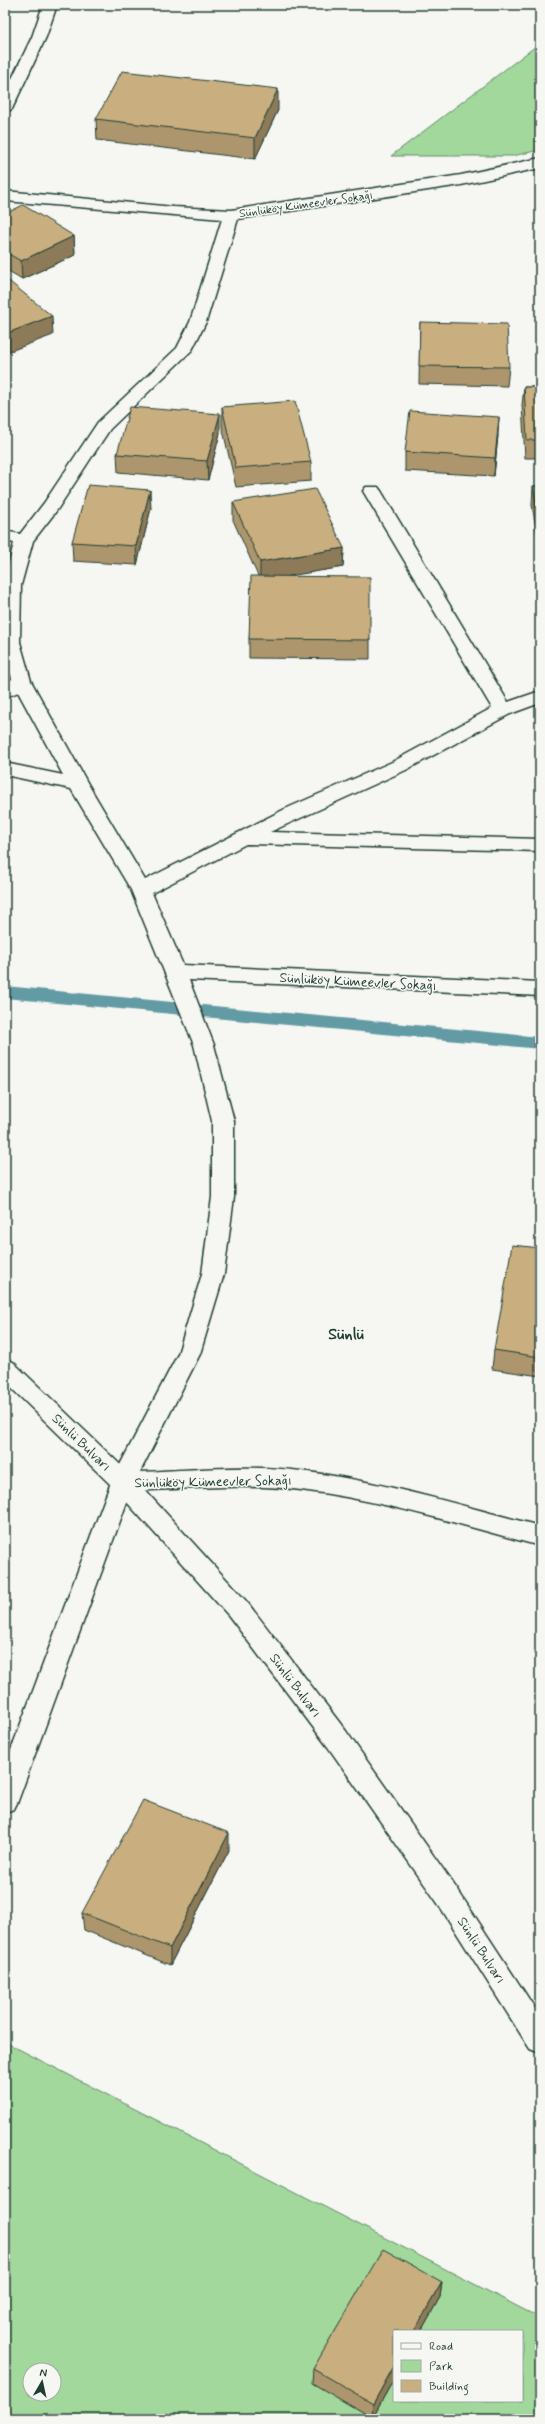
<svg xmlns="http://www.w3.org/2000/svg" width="545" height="2424" font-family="Mynerve,sans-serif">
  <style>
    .green { fill: #a3d89c; stroke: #618a68; fill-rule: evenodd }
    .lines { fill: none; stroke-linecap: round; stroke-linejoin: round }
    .stream { fill: #629ba4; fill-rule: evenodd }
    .service-casing { stroke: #1f3d34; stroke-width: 3 }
    .minor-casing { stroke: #1f3d34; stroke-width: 3 }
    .secondary-casing { stroke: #1f3d34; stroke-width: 3 }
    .service { fill: #f6f6f2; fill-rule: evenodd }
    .minor { fill: #f6f6f2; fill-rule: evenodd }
    .secondary { fill: #f6f6f2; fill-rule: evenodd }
    .wall { fill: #ad966d; stroke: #1f3d34 }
    .shaded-wall { fill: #8d7a59; stroke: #1f3d34 }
    .building { fill: #c9af7f; stroke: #1f3d34 }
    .labels { text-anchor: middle; stroke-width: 3; stroke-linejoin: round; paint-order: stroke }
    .far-street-label { font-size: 12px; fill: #1f3d34; stroke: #f6f6f2 }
    .street-label { font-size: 14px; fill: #1f3d34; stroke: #f6f6f2 }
    .quarter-label { font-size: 16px; font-weight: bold; fill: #1f3d34; stroke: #f6f6f2 }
  </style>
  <rect width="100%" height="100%" fill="#f6f6f2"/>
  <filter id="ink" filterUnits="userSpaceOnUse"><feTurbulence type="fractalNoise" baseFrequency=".025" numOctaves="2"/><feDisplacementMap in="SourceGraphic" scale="8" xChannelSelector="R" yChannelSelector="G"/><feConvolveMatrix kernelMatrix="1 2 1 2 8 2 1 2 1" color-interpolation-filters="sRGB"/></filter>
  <g filter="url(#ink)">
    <path class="green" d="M540,43v107l-28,6h-121z
      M5,2042l535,276v101h-535zM394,2331h128v70h-128zM30,2370h24v24h-24z"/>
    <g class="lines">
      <path class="stream" d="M5,986l535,51v12l-535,-51z"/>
      <defs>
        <path id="service" d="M43,5h14l-11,32 -34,72 -7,4v-20l27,-56z"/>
        <path id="minor" d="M540,158v10l-79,17 -223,34 -32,103 -14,28 -82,79 -53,81 -24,31 -12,44 -1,57 11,39 57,103 57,96 140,-71 107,-47 100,-54 -129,-217 3,-4h12l3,4 127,211 32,-11v12l-30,11 -104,56 -136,62 270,7v12l-294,-7 -94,49 31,72 357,17v14l-351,-16 25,65 20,76v76l-10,77 -24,80 -60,118c53,-2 108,-8 161,-1 81,10 160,35 239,55v20c-79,-21 -158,-46 -239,-56 -52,-7 -116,-1 -170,1l-113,310 -4,8 -9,3v-46l106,-284 67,-128 24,-80 10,-77v-76l-18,-76 -63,-155 -60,-101 -66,-14v-12l58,12 -45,-83 -13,6v-14l7,-5 -7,-26v-75l9,-35 -9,-2v-10l15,3 24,-31 54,-81 79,-74 13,-26 32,-103 -217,-18v-10l169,16 57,3 230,-35z"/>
        <path id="secondary" d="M5,1359l8,3 118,113 116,127 99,129 111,158 83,127v37l-10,-4 -91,-144 -111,-158 -99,-131 -114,-127 -110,-107z"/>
      </defs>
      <use href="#service" class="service-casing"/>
      <use href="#minor" class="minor-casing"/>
      <use href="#secondary" class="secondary-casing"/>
      <use href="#service" class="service"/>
      <use href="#minor" class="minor"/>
      <use href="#secondary" class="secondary"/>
    </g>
    <path class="wall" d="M278,110l-23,49 -158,-19 -1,-21z
      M5,214l69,22 1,19 -53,24 -17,-10z
      M420,322l89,45 -2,19 -88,-2z
      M524,387h16v71h-15l-3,-53z
      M222,407l89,55v19l-75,6 -14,-61z
      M220,433l-12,47 -90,-8 -1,-18z
      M498,435l-4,41 -89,-5v-19z
      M533,486h7v67l-8,-48z
      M233,502l111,46 -1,19 -59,9 86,64v19l-121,-1v-19l9,-63 -25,-56z
      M151,508l-14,57 -64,-4 -1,-19z
      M540,1248v128l-48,-7 2,-19z
      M229,1850l-59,115 -86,-35 -2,-17z
      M442,2282l-2,15 -68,121 -60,-35 1,-14z"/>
    <path class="shaded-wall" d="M278,89v21l-23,49v-21z
      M74,236l1,19 -53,24 -1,-18z
      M52,316l1,19 -48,18v-19z
      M220,414v19l-12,47 -1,-19z
      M499,417l-1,18 -4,41 1,-18z
      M150,490l1,18 -14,57 -1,-19z
      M344,548l-1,19 -83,14v-19z
      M229,1833v17l-59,115v-17z
      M442,2282l-2,15 -19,34h-7z
      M394,2366v13l-22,39 1,-14z"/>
    <path class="building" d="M122,71l156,18 -23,49 -159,-19z
      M23,205l51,31 -53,25 -16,-9v-38z
      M5,278l47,38 -47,18z
      M420,322l87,2 2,43 -90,-1z
      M524,387h16v53h-13z
      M295,401l16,61 -75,6 -14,-61z
      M130,407l90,7 -13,47 -90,-7z
      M410,411l89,6 -4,41 -90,-6z
      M88,485l62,5 -14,56 -64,-4z
      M533,486h7v40z
      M315,489l29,59 -84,14 -27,-60z
      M251,576l119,1v63l-121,-1z
      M512,1245l28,3v109l-46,-7z
      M143,1800l86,33 -59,115 -88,-35z
      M383,2249l59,33 -28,49h-20v35l-21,38 -60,-35z"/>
  </g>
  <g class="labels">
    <g class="far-street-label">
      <text transform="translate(306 204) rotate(-8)" y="4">Sünlüköy Kümeevler Sokağı</text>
    </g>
    <g class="street-label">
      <text transform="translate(358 981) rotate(3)" y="5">Sünlüköy Kümeevler Sokağı</text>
      <text transform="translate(82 1442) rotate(44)" y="5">Sünlü Bulvarı</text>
      <text transform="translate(213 1481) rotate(-1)" y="5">Sünlüköy Kümeevler Sokağı</text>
      <text transform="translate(296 1685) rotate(53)" y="5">Sünlü Bulvarı</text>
      <text transform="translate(482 1950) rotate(57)" y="5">Sünlü Bulvarı</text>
    </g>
    <g class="quarter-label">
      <text x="346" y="1339">Sünlü</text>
    </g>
  </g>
  <rect width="545" height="2424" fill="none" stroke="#f6f6f2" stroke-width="20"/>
  <rect x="10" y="10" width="525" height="2404" fill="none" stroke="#1f3d34" stroke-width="1.5" filter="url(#ink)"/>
  <rect x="393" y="2330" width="130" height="72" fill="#f6f6f2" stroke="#a0aca6"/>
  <rect x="401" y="2343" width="20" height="6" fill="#f6f6f2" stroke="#a0aca6"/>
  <text x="429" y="2350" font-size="12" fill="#1f3d34">Road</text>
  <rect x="401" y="2360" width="20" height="12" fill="#a3d89c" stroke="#a0aca6"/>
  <text x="429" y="2370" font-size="12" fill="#1f3d34">Park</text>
  <rect x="401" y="2380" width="20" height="12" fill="#c9af7f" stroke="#a0aca6"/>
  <text x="429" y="2390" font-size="12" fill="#1f3d34">Building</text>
  <g transform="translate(42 2382) rotate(9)"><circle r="19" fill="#f6f6f2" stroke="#a0aca6"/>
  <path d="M0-3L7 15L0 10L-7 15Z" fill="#1f3d34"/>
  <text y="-6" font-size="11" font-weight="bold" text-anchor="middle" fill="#1f3d34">N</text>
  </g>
</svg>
